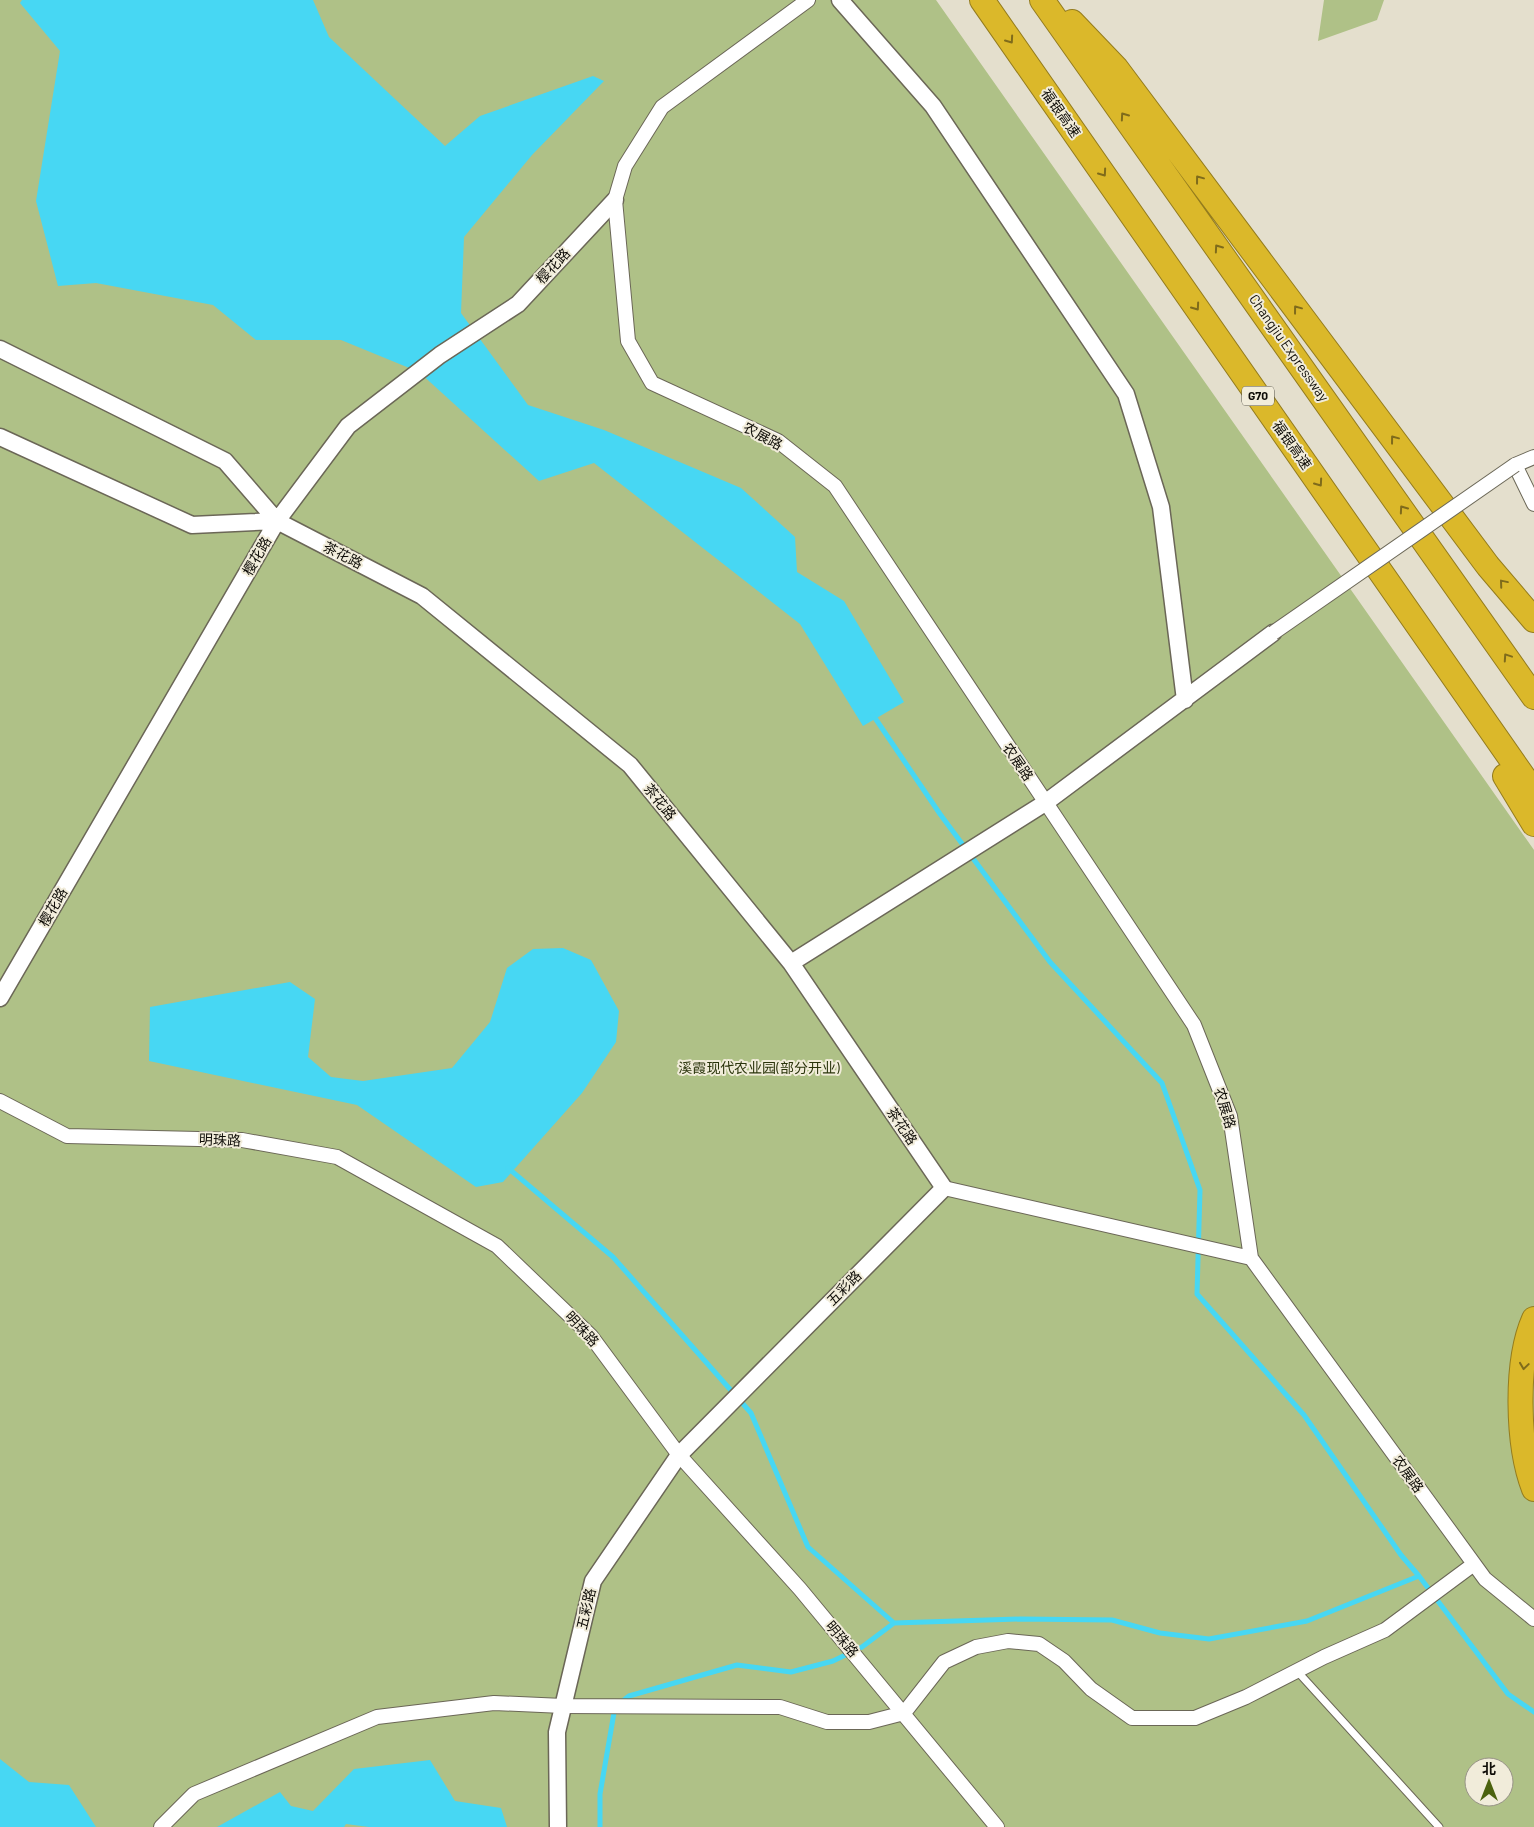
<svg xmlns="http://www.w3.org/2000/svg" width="1534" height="1827" font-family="Barlow,'Noto Sans SC',sans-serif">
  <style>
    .green { fill: #afc187; fill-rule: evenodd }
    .water { fill: #47d7f3 }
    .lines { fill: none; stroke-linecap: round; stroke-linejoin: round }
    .stream { stroke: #47d7f3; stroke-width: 5 }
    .service-casing { stroke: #6b6757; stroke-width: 9 }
    .minor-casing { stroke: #6b6757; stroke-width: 16 }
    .tertiary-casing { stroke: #6b6757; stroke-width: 19 }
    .motorway-casing { stroke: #947c1e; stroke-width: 26 }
    .service { stroke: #fff; stroke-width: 7 }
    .minor { stroke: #fff; stroke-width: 14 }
    .tertiary { stroke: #fff; stroke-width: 16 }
    .motorway { stroke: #dbb82a; stroke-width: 24 }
    .minor-bridge-casing { stroke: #6b6757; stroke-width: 16; stroke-linecap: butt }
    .minor-bridge { stroke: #fff; stroke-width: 14 }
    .oneway { stroke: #7f6b1b }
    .labels { text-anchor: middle; stroke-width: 4; stroke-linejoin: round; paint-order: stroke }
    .shield { fill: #f1ecda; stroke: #535047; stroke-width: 1 }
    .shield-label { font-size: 12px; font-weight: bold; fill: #0f0d08 }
    .street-label { font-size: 14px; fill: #0f0d08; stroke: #f1ecda }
    .park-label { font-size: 14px; fill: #2a340b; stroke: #f1ecda }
  </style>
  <rect width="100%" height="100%" fill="#e4dfcd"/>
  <path class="green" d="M0,0h936l598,850v977h-1534zM1474,1767h30v30h-30z
    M1324,0h60l-7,20 -59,21z"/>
  <path class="water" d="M22,0h291l16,37 116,109 35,-30 113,-40 11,5 -72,74 -68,82 -3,76 67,92 76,25 137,58 54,49 2,35 47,29 60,101 -41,24 -63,-102 -206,-161 -55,18 -120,-109 -78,-32h-85l-43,-35 -117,-22 -38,3 -22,-85 24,-150 -40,-48z
    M563,948l28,12 28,51 -3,31 -34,51 -79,89 -27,5 -119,-82 -208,-44 1,-54 140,-25 25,17 -7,58 23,20 32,4 89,-13 38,-46 17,-54 26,-19z
    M0,1759l29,23 40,3 27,42h-96z
    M430,1760l25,41 46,7 6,19h-138l-23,-3 -2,3h-127l63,-35 11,14 22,5 41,-42z"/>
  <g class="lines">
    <path class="stream" d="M873,715l67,99 110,148 112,121 38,107 -3,104 107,121 97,140 18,21 89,118 26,18
      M508,1168l105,89 138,156 57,134 86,76
      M600,1827v-33l15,-87 14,-11 108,-31 54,7 42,-11 29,-14 32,-24 126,-4 92,1 48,13 49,6 98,-18 112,-45"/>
    <defs>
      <path id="service" d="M1297,1671l142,156"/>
      <path id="minor" d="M808,0l-146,107 -37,59 -10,34 13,141 24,42 126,58 57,45 359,539 36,91 21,142 234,321 49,40
        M1534,457l-19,8 19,39
        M0,1101l67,35 175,4 95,17 160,89 94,90 88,119 121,134 197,238
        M944,1188l307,70
        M161,1827l33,-33 183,-77 117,-14 69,3 217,1 47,15h42l35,-9 40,-51 32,-15 32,-6 31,3 25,17 27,28 41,29h63l51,-21 78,-40 61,-27 89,-66"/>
      <path id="tertiary" d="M840,0l93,106 193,288 35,113 24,193
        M0,349l225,112 52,60 145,75 208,169 161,198 153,225 -265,267 -86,126 -36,151 1,95
        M0,437l192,88 85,-4
        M791,963l254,-160 228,-170
        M0,998l277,-477 71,-95 92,-71 78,-51 97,-104"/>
      <path id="motorway" d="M982,0l552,792
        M1042,0l492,697
        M1072,22l44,46 372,498 46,54
        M1505,776l29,48
        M1534,1319c-19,43 -17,126 0,170"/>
    </defs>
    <use href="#service" class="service-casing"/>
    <use href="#minor" class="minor-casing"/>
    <use href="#tertiary" class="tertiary-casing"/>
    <use href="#motorway" class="motorway-casing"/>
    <use href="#service" class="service"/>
    <use href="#minor" class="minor"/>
    <use href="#tertiary" class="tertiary"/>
    <use href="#motorway" class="motorway"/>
    <defs>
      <path id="minor-bridge" d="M1273,633l242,-168"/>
    </defs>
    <use href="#minor-bridge" class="minor-bridge-casing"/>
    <use href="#minor-bridge" class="minor-bridge"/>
  </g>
  <defs><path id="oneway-chevron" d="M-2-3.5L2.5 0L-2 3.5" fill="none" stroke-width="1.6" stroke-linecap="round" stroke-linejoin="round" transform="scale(1.25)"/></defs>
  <g class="oneway">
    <use href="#oneway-chevron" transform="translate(1010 40) rotate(55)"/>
    <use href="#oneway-chevron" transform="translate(1124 116) rotate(-125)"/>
    <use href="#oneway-chevron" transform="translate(1103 173) rotate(55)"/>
    <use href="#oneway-chevron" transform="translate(1199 179) rotate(-127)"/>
    <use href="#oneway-chevron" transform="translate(1218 248) rotate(-125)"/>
    <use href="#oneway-chevron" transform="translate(1196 307) rotate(55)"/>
    <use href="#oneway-chevron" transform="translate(1297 309) rotate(-127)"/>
    <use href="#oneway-chevron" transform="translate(1394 439) rotate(-127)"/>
    <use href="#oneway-chevron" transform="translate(1319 483) rotate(55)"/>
    <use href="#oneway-chevron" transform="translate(1403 509) rotate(-125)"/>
    <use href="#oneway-chevron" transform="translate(1503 583) rotate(-130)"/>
    <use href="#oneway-chevron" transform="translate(1507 657) rotate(-124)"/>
    <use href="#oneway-chevron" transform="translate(1524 1366) rotate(98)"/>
  </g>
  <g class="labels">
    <rect class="shield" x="1242" y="386.5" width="32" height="19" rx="4"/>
    <g class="shield-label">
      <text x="1258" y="400">G70</text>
    </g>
    <g class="street-label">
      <text transform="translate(1061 113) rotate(55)" y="5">福银高速</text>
      <text transform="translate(553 266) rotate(-47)" y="5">樱花路</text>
      <text transform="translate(1289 348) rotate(55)" y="5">Changjiu Expressway</text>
      <text transform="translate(763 436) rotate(28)" y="5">农展路</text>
      <text transform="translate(1292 445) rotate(55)" y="5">福银高速</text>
      <text transform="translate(343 555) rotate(27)" y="5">茶花路</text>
      <text transform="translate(257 556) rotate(-60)" y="5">樱花路</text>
      <text transform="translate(1018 762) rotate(56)" y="5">农展路</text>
      <text transform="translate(660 802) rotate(51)" y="5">茶花路</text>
      <text transform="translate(53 907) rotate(-60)" y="5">樱花路</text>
      <text transform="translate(1225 1108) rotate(73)" y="5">农展路</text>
      <text transform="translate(902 1126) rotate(56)" y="5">茶花路</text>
      <text transform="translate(220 1140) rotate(2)" y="5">明珠路</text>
      <text transform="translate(844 1288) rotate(-45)" y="5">五彩路</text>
      <text transform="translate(582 1329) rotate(47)" y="5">明珠路</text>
      <text transform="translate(1408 1474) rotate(54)" y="5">农展路</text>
      <text transform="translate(586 1609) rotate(-77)" y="5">五彩路</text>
      <text transform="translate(842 1639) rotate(50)" y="5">明珠路</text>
    </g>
    <g class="park-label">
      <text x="759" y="1073">溪霞现代农业园(部分开业)</text>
    </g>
  </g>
  <g transform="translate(1489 1782)"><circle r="24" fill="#f1ecda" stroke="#979386"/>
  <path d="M0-4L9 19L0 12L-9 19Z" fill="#4b620e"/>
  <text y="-8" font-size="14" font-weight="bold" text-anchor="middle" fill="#0f0d08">北</text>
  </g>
</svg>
